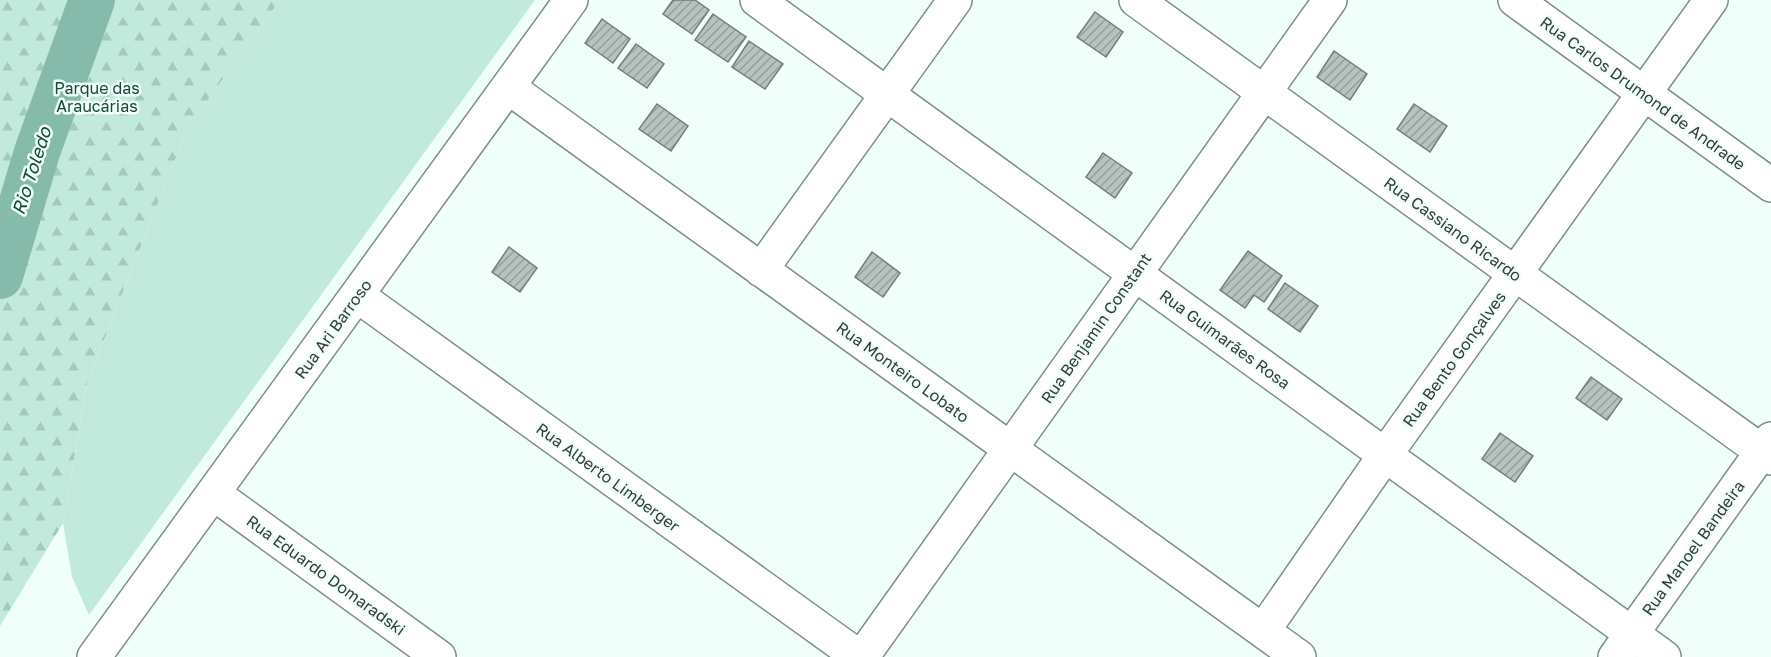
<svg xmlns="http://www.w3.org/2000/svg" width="1771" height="657" font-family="'Golos Text',sans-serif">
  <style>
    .green { fill: #c1eadc }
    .forest { fill: url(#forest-firs) }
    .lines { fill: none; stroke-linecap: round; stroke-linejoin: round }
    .river { stroke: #86baaa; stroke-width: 46 }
    .building { fill: url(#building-hatch); stroke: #717e79; stroke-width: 1.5 }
    .minor-casing { stroke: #7f8d88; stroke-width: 36 }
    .minor { stroke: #fff; stroke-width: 33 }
    .labels { text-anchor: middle; stroke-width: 5; stroke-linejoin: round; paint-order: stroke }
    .park-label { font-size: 16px; fill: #1a483c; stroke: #f0fffa }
    .street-label { font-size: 16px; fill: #353a38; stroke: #f0fffa }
    .water-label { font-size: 18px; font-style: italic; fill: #154337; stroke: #f0fffa }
  </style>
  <defs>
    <pattern id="forest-firs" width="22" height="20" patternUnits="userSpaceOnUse" patternTransform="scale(1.5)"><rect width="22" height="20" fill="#c1eadc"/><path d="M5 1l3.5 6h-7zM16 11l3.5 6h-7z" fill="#a6c9be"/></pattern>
    <pattern id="building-hatch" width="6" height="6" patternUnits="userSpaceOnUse" patternTransform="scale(1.5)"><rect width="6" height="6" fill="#b6c4bf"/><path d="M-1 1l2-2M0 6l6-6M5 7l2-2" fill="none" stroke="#95a09c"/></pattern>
  </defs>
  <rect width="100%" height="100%" fill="#f0fffa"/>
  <path class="green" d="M280,0h255l-446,615 -17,-38 -9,-54 24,-140 101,-256z"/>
  <path class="forest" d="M0,0h280l-92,127 -101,256 -24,140 -63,103z"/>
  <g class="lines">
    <path class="river" d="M0,276l37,-124 55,-152"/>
  </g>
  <path class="building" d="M673,0h22l14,10 -17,24 -29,-20z
    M1095,12l28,20 -17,25 -29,-20z
    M713,14l33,23 -18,25 -33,-22z
    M602,19l28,20 -17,24 -28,-20z
    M749,41l34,23 -18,25 -33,-22z
    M636,44l28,20 -17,24 -29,-20z
    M1334,51l33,23 -17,26 -33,-23z
    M657,104l31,22 -17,25 -32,-22z
    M1414,104l33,22 -17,26 -33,-23z
    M1103,153l29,20 -17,25 -29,-21z
    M509,247l28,21 -17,24 -28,-20z
    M1248,251l34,25 -18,26 -10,-7 -9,13 -25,-18z
    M872,252l28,21 -17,24 -28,-20z
    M1285,283l33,23 -18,26 -32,-23z
    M1591,377l31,22 -15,21 -31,-22z
    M1500,433l33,23 -18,26 -33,-23z"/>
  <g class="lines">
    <defs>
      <path id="minor" d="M757,0l907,657
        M1136,0l635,458
        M1515,0l256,185
        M508,87l791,570
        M761,270l194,-270
        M358,296l501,361
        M213,493l226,164
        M1263,631l122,-176 326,-455
        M94,657l477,-657
        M862,657l468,-657
        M1615,657l156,-218"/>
    </defs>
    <use href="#minor" class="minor-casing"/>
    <use href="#minor" class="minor"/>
  </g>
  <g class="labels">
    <g class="park-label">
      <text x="97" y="94">Parque das<tspan x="97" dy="18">Araucárias</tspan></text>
    </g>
    <g class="street-label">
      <text transform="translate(1643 93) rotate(36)" y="6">Rua Carlos Drumond de Andrade</text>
      <text transform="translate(1453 229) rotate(36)" y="6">Rua Cassiano Ricardo</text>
      <text transform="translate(1096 328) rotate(-55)" y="6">Rua Benjamin Constant</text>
      <text transform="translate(333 329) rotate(-54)" y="6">Rua Ari Barroso</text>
      <text transform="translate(1225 339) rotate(36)" y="6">Rua Guimarães Rosa</text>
      <text transform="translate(1454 359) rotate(-54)" y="6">Rua Bento Gonçalves</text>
      <text transform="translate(903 372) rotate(36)" y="6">Rua Monteiro Lobato</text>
      <text transform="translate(608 477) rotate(36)" y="6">Rua Alberto Limberger</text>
      <text transform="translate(1693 548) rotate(-54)" y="6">Rua Manoel Bandeira</text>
      <text transform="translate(326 575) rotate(36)" y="6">Rua Eduardo Domaradski</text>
    </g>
    <g class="water-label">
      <text transform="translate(32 171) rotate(-72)" y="6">Rio Toledo</text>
    </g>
  </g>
</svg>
